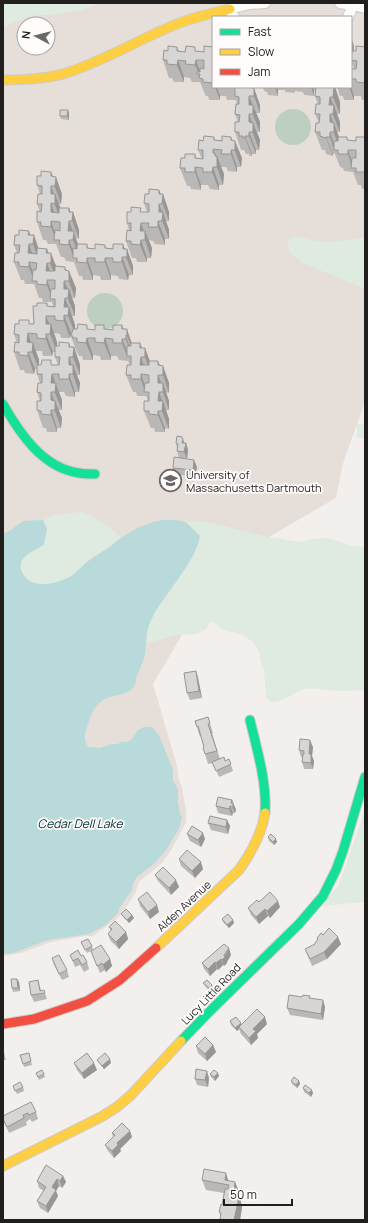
<svg xmlns="http://www.w3.org/2000/svg" width="368" height="1223" font-family="Manrope,sans-serif">
  <style>
    .built { fill: #e5ded9; fill-rule: evenodd }
    .green { fill: #dfebe0 }
    .forest { fill: #bdcfc0 }
    .water { fill: #b9dadb }
    .lines { fill: none; stroke-linecap: round; stroke-linejoin: round }
    .street-casing { stroke: #cecbca; stroke-width: 12 }
    .fast-casing { stroke: #cecbca; stroke-width: 11 }
    .slow-casing { stroke: #cecbca; stroke-width: 11 }
    .jam-casing { stroke: #cecbca; stroke-width: 11 }
    .street { stroke: #fdfdfc; stroke-width: 10 }
    .fast { stroke: #16e098; stroke-width: 9 }
    .slow { stroke: #ffcf43; stroke-width: 9 }
    .jam { stroke: #f24e42; stroke-width: 9 }
    .wall { fill: #bab8b6; fill-rule: evenodd }
    .shaded-wall { fill: #979694 }
    .building { fill: #d8d6d4; stroke: #979694 }
    .labels { text-anchor: middle; stroke-width: 3.5; stroke-linejoin: round; paint-order: stroke }
    .poi-label { font-size: 11px; fill: #201f1e; stroke: #fffcfb; text-anchor: start }
    .street-label { font-size: 11px; fill: #201f1e; stroke: #fffcfb }
    .water-label { font-size: 12px; font-style: italic; fill: #003234; stroke: #fffcfb }
  </style>
  <rect width="100%" height="100%" fill="#f2efed"/>
  <path class="built" d="M3,3h362v399l-22,61 -7,35 -112,65 -71,121 24,82 1,10 4,12 4,23v11l-14,27 -10,14 -23,19 -4,12 -17,24 -25,18h-8l-34,6 -30,11 -18,3zM213,17h138v70h-138zM24,24h24v24h-24z"/>
  <path class="green" d="M3,3h99l-23,8 -14,1 -12,3h-15l-10,2 -25,10z
    M295,237c10,1 18,4 28,5 10,1 20,-2 29,-3 5,0 8,0 13,-2v53l-4,-3 -59,-24 -11,-10 -3,-6v-4l2,-4z
    M357,424h8v14h-8z
    M83,512l16,8 20,15 2,3c-11,9 -22,15 -33,23 -5,4 -9,9 -14,13 -11,9 -30,14 -43,8 -8,-4 -11,-13 -10,-21l8,-8 12,-6 6,-18 -4,-9 9,-4 17,-3z
    M190,521l17,1 61,15 32,5 6,-2 17,-2 12,2 13,5 17,2v143c-8,0 -17,1 -25,1 -12,0 -27,-5 -38,-1 -11,4 -20,13 -32,12l-4,-5 -2,-27c-4,-6 -3,-14 -6,-21 -4,-7 -12,-13 -19,-15 -5,-2 -10,-2 -15,-4 -5,-2 -7,-7 -13,-8l-3,2 -1,4c-11,8 -14,6 -27,7 -11,1 -22,6 -34,8l3,-19 7,-15 9,-10 17,-26 18,-37 -14,-14z
    M365,811v91l-44,4 17,-20z"/>
  <path class="forest" d="M275 127a18 18 0 1 1 36 0a18 18 0 1 1-36 0Z
    M87 311a18 18 0 1 1 36 0a18 18 0 1 1-36 0Z"/>
  <path class="water" d="M43,520l4,9 -3,15c-6,6 -17,8 -22,16 -2,3 -2,9 0,12 8,17 29,13 43,7 9,-3 15,-11 22,-17 6,-5 13,-9 20,-13 5,-3 9,-8 14,-11 18,-13 42,-23 64,-16 3,1 11,11 15,14 -5,30 -40,60 -51,89 -4,9 -2,21 -4,30 -2,8 -6,15 -9,23 0,2 0,4 -1,6 -5,12 -19,10 -28,14 -11,5 -15,14 -18,23 -3,9 -7,17 -1,26l12,1 11,-4h7l3,-2h5l5,-2 7,-10 6,-3h8l7,8 14,35v10l5,10v12l2,12 2,3 -2,9 -13,23 -11,13 -19,15 -4,6 -1,7 -12,17 -2,6 -14,13 -15,8 -41,6 -35,13 -10,1v-420l8,-4 12,-9z"/>
  <g class="lines">
    <defs>
      <path id="street" d="M340,3l13,2
        M234,17l-4,-8 19,-5 16,-1
        M348,17l5,-12 12,3"/>
      <path id="fast" d="M3,404c17,30 40,64 76,69 5,1 11,1 16,1
        M250,720c7,30 17,62 15,93
        M181,1041l30,-31 88,-86 24,-28 13,-26 7,-19 22,-74"/>
      <path id="slow" d="M3,80c20,0 41,-1 60,-6 40,-12 76,-35 114,-50 17,-7 35,-11 53,-15
        M156,948l83,-78c12,-17 23,-36 26,-57
        M3,1166l98,-49 16,-10 14,-12 50,-54"/>
      <path id="jam" d="M3,1024l31,-5 53,-18 33,-21 36,-32"/>
    </defs>
    <use href="#street" class="street-casing"/>
    <use href="#fast" class="fast-casing"/>
    <use href="#slow" class="slow-casing"/>
    <use href="#jam" class="jam-casing"/>
    <use href="#street" class="street"/>
    <use href="#fast" class="fast"/>
    <use href="#slow" class="slow"/>
    <use href="#jam" class="jam"/>
  </g>
  <path class="wall" d="M351,37l3,9v5h2l9,-4v53h-3l-1,-4h-7v4h-10l-1,-4h-3l-3,-9h14v-18h3l-3,-9z
    M177,47l2,4 6,1 12,-1 7,1 9,-5v40h40l7,18v8h-4l4,9v10h-3l3,8 -1,10h-3v4h-4v2h-3v-2h-3l-2,-4h-3l-6,-18 3,-10 -3,-8 2,-10 -1,-4h-9l-1,-4h-6v4h-11l-1,-4h-2l-2,-4 -4,-10h-8l-2,-4 -6,-1v5h-10l-2,-4h-3l-6,-18 5,-9z
    M263,87h72l5,15v12h-3l3,8v10h-3l2,5h8l1,3 8,1 9,-4v52h-3l-1,-4h-3l-5,-13 -9,-1 -1,-3 -3,-1 -5,-13h-2v2l-7,-2 -1,-4h-3l-7,-18 4,-9 -4,-9 3,-10 -3,-8 1,-5h-2v5l-10,-1 -1,-3 -8,-1v2l-10,-1v-2h-7v6l-10,-1 -1,-3 -3,-1z
    M68,110l1,4v6l-8,-1 -1,-3z
    M214,137l1,3h17l10,18 -1,9h-4v5l-9,-1 -2,-4h-5l3,7 -1,11h-4v5l-9,-1 -2,-4h-7v5l-10,-1 -1,-3h-3l-7,-18 5,-10 10,-4 2,5h5l-4,-9 5,-9z
    M51,172l11,22 -1,10h-2l1,4h9l1,4h3l6,18v9l-3,-1 2,6h9l1,4 7,1 10,-4 1,3 21,1 6,17v9h-4l-1,5 -9,-1 -1,-3 -7,-1v5h-10l-1,-4 -7,-1v5h-10l-1,-4h-3l-5,-14 -8,-1 -2,-4h-3l-5,-13h-8l-2,-4h-3l-6,-18 3,-10 -3,-8 3,-10 -3,-9 4,-9z
    M161,194h2l6,18v9h-3l3,9v9h-4v6l-10,-1 -2,-3 -4,-1 3,8 -1,10h-4v4h-10l-1,-4h-4l-6,-17 3,-11 -2,-7 15,-11h5l-3,-9z
    M19,235h11l8,13 9,1 1,4 8,13 10,5 10,17 -1,10h-3l3,8v10h-3l3,9v4l38,1 11,-1 8,14h8l2,5h3l5,13 10,4 3,1 6,17v10l-3,-1 3,9v9h-3l3,9v10l-4,-1v4h-10l-1,-4h-3l-7,-17 4,-10 -2,-5h-9l-1,-4h-3l-7,-17 4,-10 -2,-4 -9,-1 -2,-4h-6v4h-10l-1,-4 -7,-1v5h-10l-1,-4h-3l-1,-3h-1l-6,-17 1,-3h-1l-1,5h-9l-1,-4 -6,-1 3,9v4l17,1 6,18v10h-3l3,8 -1,9h-4v5l-9,-1 -2,-4h-5l3,8v10h-4l4,8 -1,10h-4v4h-10l-1,-4h-3l-6,-18 3,-9 -3,-9 3,-9 -3,-9v-5h-2l-1,5 -9,-1 -1,-3h-4l-6,-18 3,-9 -3,-9 17,-10h3l3,-18 10,-3 1,4h5l-1,-5h-9l-1,-4h-3l-5,-14h-9l-1,-4h-3l-7,-18 3,-9 -3,-8zM36,351h6l1,5h9l1,-4h2v5l3,8h-19v-5z
    M176,443h10l2,7 -1,9 -8,-1 -2,-7v-3z
    M194,460l3,7 -2,10 -20,-3 -2,-6z
    M196,671l2,7 4,20 -12,2 -3,-7z
    M208,717l5,16 -1,1 8,25 5,2 4,-2 4,12 -14,6 -6,-14 -5,1 -3,-10 -1,-7 -3,-11 -1,1 -5,-16z
    M313,747l-1,9 2,5 -1,8h-9l-2,-7v-5h-1l-2,-7z
    M232,800l4,10 -1,3h-2l-1,3 -14,-3 -2,-7z
    M227,820l3,6 -2,8 -17,-4 -3,-7z
    M187,834l18,5 -4,8 -11,-6z
    M268,837l9,5 -3,3 -5,-4z
    M179,859l24,10 -8,9 -14,-12z
    M155,875l24,12 -8,8 -13,-14z
    M138,899l21,13 -9,7 -10,-13z
    M259,902l21,5 -10,11 -2,-2 -9,8 -8,-9 -3,-7z
    M121,914l11,1 2,3 -5,5 -6,-6z
    M222,919l11,1 1,3 -5,5 -6,-6z
    M109,927l17,5 2,7 -9,10 -9,-9 -2,-6 3,-3z
    M323,935l18,9 -14,15 -15,7 -7,-17 10,-5v-1l2,-3v-2z
    M81,942l11,4 1,4 -6,3z
    M91,951l19,8 2,7 -6,6 -1,-2 -5,3z
    M70,955l11,1 6,6 2,7 -5,3 -4,-7 -5,2z
    M231,955l-4,7v1l-3,3 -1,-1 -5,5 -1,-1 -7,7 -6,-7 -2,-6z
    M52,958l15,12 2,7 -7,3 -8,-15z
    M17,979l2,3 1,9 -7,1 -1,-4z
    M38,980l3,10h3l3,9 -13,3 -3,-7z
    M203,983l10,6 -3,3 -5,-6z
    M310,998l15,9 -2,13 -33,-5 -3,-7z
    M230,1021l11,3h26l-10,10 1,4 -7,7 -10,-11 -2,-5 -2,2 -6,-6z
    M213,1045l3,7 -9,9 -9,-8 -2,-7z
    M3,1049l3,11h-3z
    M29,1053l3,12 -8,2 -4,-12z
    M97,1060l14,3 -7,6 -5,-6z
    M74,1063l23,7 -13,9 -7,-9z
    M36,1073l8,1 1,3 -6,3z
    M210,1074l9,2 -4,5 -4,-4z
    M209,1078l-1,9 -11,-2 -2,-6z
    M291,1081h8l1,3 -3,4 -5,-4z
    M13,1086l10,1 1,4 -7,3z
    M303,1088l10,5 -2,4 -7,-5z
    M36,1112l2,7 -6,3 -2,-3 -4,3 1,3 -18,8 -6,-13v-4z
    M130,1131l2,6 -12,12 1,2 -7,7 -6,-7 -3,-6 8,-8 -1,-4z
    M63,1176l3,6 -4,6 -3,-2 -3,5 2,5 -10,17 -8,-5 -3,-7 7,-10 -5,-3 -2,-7z
    M202,1180l27,1 6,1 4,10v2l3,13 -2,13h-19v-4l-2,-4 3,-7 2,-12 -18,-3z"/>
  <path class="shaded-wall" d="M351,37l3,9 -1,10 -2,-7z
    M178,60l6,17v5l-7,-17z
    M196,60l6,17 -2,-3h-1l-4,-9z
    M215,87h2l3,9v4z
    M252,87h1l1,2v-1l6,17v8l-6,-17z
    M275,87h2l1,3v6z
    M311,87h2l1,4v5z
    M334,87h1l5,15v12l-7,-17z
    M349,87h2l3,9v4z
    M249,96l11,26v10l-11,-27z
    M330,97l4,10v-2l6,17v10l-11,-27z
    M68,110l1,4v6l-2,-4z
    M249,114l4,11v-2l7,17 -1,10 -10,-28z
    M330,114l4,11v-2l6,17v10l-10,-28z
    M249,132l7,18v4l-7,-18z
    M330,132l6,18h-2l-4,-13z
    M245,136l7,18v2l-7,-18z
    M231,137l4,11v-7l7,17 -1,9 -10,-27z
    M326,137l7,17v2l-7,-18z
    M213,149l2,7v-3l2,5v-2l7,18 -1,11 -6,-18 -4,-14z
    M231,150l6,17v5l-6,-18z
    M348,150l6,17 -2,1 -4,-14z
    M195,167l6,18v5l-6,-18z
    M213,167l6,18v5l-7,-18z
    M51,172l4,11 1,-6 6,17 -1,10 -10,-28z
    M51,186l4,11v-3l7,18 -1,9 -10,-27z
    M159,190l4,9v-5l6,18v9l-10,-27z
    M51,203l6,18 -6,-9z
    M159,204l4,10v-2l6,18v9l-10,-27z
    M69,208l4,10v-6l6,18v9l-10,-27z
    M51,221l6,18 -1,1 -5,-13z
    M69,221l11,28 -1,9 -6,-18 -5,-9z
    M158,221l7,18v6l-7,-18z
    M141,223l4,12v-4l7,17 -1,10 -6,-18 -5,-9z
    M29,231l4,12 1,-8 6,18 -1,9 -6,-18 -5,-9z
    M69,240l7,18h-2l-5,-13z
    M141,240l6,18v4l-7,-17z
    M29,244l6,18 -7,-9z
    M123,244l4,11v-6l6,17v9l-10,-26z
    M47,249l4,11v-7l7,18 -1,9 -11,-27z
    M122,257l7,18 -1,5 -6,-18z
    M87,258l6,17v5l-6,-17z
    M105,258l6,17v5l-6,-18z
    M29,262l7,18 -2,1 -5,-14z
    M47,263l6,17 -7,-9z
    M65,267l4,11v-7l7,17 -1,10 -10,-28z
    M47,280l6,17 -1,2 -5,-14z
    M64,281l5,11v-3l6,17v10l-11,-27z
    M65,298l4,11v-2l6,18v8l-7,-17 -4,-9z
    M64,315l7,18 -1,5 -6,-17z
    M46,316l5,12v-4l6,18v10l-7,-18 -4,-10z
    M122,325l10,28v3l-10,-27z
    M127,329l6,18 1,6 -7,-17z
    M28,333l4,13 1,-3 6,17v9l-7,-17 -5,-10z
    M46,334l7,18 -1,4 -6,-17z
    M87,338l6,17v5l-7,-17z
    M105,338l6,18v4l-7,-17z
    M122,339l7,17h-2l-5,-13z
    M69,343l4,12 1,-8 6,18v10l-7,-18 -4,-10z
    M140,343l5,13v-8l6,17v10l-6,-18 -5,-9z
    M28,352l7,17 -1,5 -6,-18z
    M69,357l4,12v-4l7,18 -1,9 -6,-18 -4,-9z
    M141,357l6,17 -7,-9z
    M158,361l5,13v-8l6,17v10l-6,-18 -5,-10z
    M52,374l10,26v10l-11,-27z
    M69,374l6,18v5l-6,-18z
    M141,374l6,18h-2l-4,-13z
    M158,375l5,12v-4l6,18v9l-6,-18 -5,-9z
    M51,392l4,11v-2l7,17 -1,10 -10,-28z
    M159,392l4,11v-2l6,18v10l-11,-28z
    M51,410l6,18v4l-6,-17z
    M158,411l7,17v4l-7,-17z
    M183,439l2,6 1,-2 2,7 -1,9 -3,-7 -2,-9z
    M194,460l3,7 -2,10 -2,-7z
    M196,671l2,7 4,20 -3,-7z
    M208,724l4,10 8,27 -3,-10z
    M310,740l3,7 -1,9 2,5 -1,8 -2,-6 -2,-9z
    M232,800l4,10 -1,3 -4,-10z
    M230,806l3,7 -1,3 -3,-7z
    M227,820l3,6 -2,8 -2,-7z
    M203,833l2,6 -4,8 -3,-7z
    M276,839l1,3 -3,3 -1,-3z
    M201,862l2,7 -8,9 -3,-7z
    M176,880l3,7 -8,8 -2,-7z
    M278,901l2,6 -10,11 -3,-7z
    M157,905l2,7 -9,7 -2,-7z
    M265,909l3,7 -9,8 -3,-7z
    M132,915l2,3 -5,5 -2,-3z
    M233,920l1,3 -5,5 -2,-3z
    M126,932l2,7 -9,10 -3,-7z
    M338,937l3,7 -14,15 -3,-7z
    M229,948l2,7 -4,7v1l-3,3 -2,-6z
    M110,959l2,7 -6,6 -3,-7z
    M221,959l2,6 -5,5 -2,-7z
    M215,962l2,7 -7,7 -2,-7z
    M17,979l2,3 1,9 -2,-3z
    M212,985l1,4 -3,3 -1,-4z
    M323,1000l2,7 -2,13 -2,-6z
    M265,1017l2,7 -10,10 1,4 -7,7 -2,-7 4,-9z
    M241,1023l1,3 -3,1v2l-2,2 -2,-3z
    M213,1045l3,7 -9,9 -2,-7z
    M110,1059l1,4 -7,6 -2,-3z
    M94,1063l3,7 -13,9 -2,-6z
    M207,1071l2,7 -1,9 -3,-7z
    M218,1073l1,3 -4,5 -1,-4z
    M299,1081l1,3 -3,4 -1,-3z
    M312,1090l1,3 -2,4 -2,-4z
    M130,1131l2,6 -12,12 1,2 -7,7 -2,-7 5,-8z
    M226,1173l3,10 -4,-3z
    M63,1176l3,6 -4,6 -2,-7z
    M57,1179l2,7 -3,5 2,5 -10,17 -2,-7 6,-19z
    M235,1182l4,10v2l3,13 -2,13h-6v-29z"/>
  <path class="building" d="M168,46l9,1v4l8,1 1,-6 9,1v4l9,1v-6l9,1v36l-10,-1v-3l-4,-1 1,-4h-3v-2h3v-4l4,1v-9h-8l-1,5 -10,-1 1,-3 -8,-1 -1,5 -10,-1v-4h-4l1,-10 4,1z
    M356,46l9,1v36l-9,-1v-3h-5v-10h5l1,-8 -6,-1 1,-9h4z
    M235,87h17v1h2v8h-5v9h4v9h-4v8l4,1v9h-4v4h-4v2h-2v-2h-4v-4h-4v-10h4l1,-7 -5,-1 1,-10h3v-7l-4,-1z
    M316,87h18l-1,10h-3l-1,8h5l-1,9h-3v8l4,1v9h-4v5h-4v1l-6,-2v-4h-5l1,-9h3l1,-9h-5l1,-10h4v-7l-5,-1z
    M60,110h8l-1,6h-7z
    M204,136l10,1v3l8,1v-5l9,1v3l4,1v9h-4v4h-10l1,-4 -9,-1v4h2v3h2v11h-4l-1,5h-9v-4l-8,-1v5h-10v-4h-5l1,-10h4v-4h10v4l8,1v-9h-5l1,-10 4,1z
    M338,137h9v3l9,1v-4h9v35h-9v-4h-5l1,-10h4v-8h-8v4h-10v-4h-4v-9h4z
    M41,171l10,1v4l5,1 -1,9h-4v8h4v10l-4,-1v9l8,1v-5h10v4h4l-1,9h-3l-1,10h6l-1,9h-4v5l-10,-1 1,-4h-6l1,-10 5,1v-9l-9,-1v6l-10,-1v-4h-4v-11l4,1 1,-8h-5l1,-10h4v-8l-5,-1v-9h4z
    M149,189l10,1v4h4l-1,10h-3v8h4l-1,9h-4v6h-10l1,-4h-8l-1,8h5v9h-4l-1,5 -9,-1v-3h-5l1,-11 4,1v-8h-4v-11h4v-5l10,1 -1,4h9v-8l-5,-1 1,-9h4z
    M19,230l10,1 -1,4h6l-1,9h-4l-1,9 9,1v-6l10,1 -1,4h5v10h-4l-1,8h9v-5l10,1v3l4,1v10h-5v8h5l-1,9h-3l-1,9h5l-1,9 -4,-1v6l-9,-1v-4h-9v8h5l-1,10h-4v5l-9,-1v-4l-9,-1 -1,9 6,1 -1,9h-4v4l-9,-1v-3h-5l1,-10 4,1v-8l-5,-1 1,-10h4v-4h10v4h5l-1,-18h4v-3h10v3l8,1v-8h-5l1,-10h4v-9h-8v5l-10,-1v-3h-5l1,-11h3l1,-7 -8,-1v5l-10,-1v-4h-5l1,-9h4l1,-8h-6l1,-10h4z
    M77,244h10v4l8,1v-5l10,1v3l8,1v-5h10v5h4v8h-5v5h-9v-4h-8v4h-10v-4h-8v5l-10,-1v-4h-4v-10l4,1z
    M78,324l9,1v4l8,1v-5h9v4l9,1v-5h9v4h5v7l-1,-1v4h-4v4h-9v-4l-8,-1 -1,5 -9,-1v-4h-8l-1,5 -9,-1v-4h-5l1,-2h-2l2,-7h4z
    M59,342l10,1v4h5l-1,10h-4v8h4v9h-4v5h-10v-5h-7l-1,9h5l-1,9h-4v8l4,1v9h-4v5l-10,-1v-3l-4,-1v-9h4v-8l-4,-1 1,-9h4v-9h-5v-9h4l1,-5h9v5h8l1,-8h-5v-11h4z
    M131,343h9v5h5v9h-4l-1,8h9v-4h9v4l5,1v9h-5v8h5v9h-4l-1,9h5l-1,10h-4v4l-9,-1v-3h-5v-10h5v-9h-5l1,-9h4v-8l-8,-1v5h-10v-4h-5l1,-10h4v-9h-4v-10h4z
    M177,436l5,1 1,2 -1,4h4l-2,9 -7,-1 1,-7 -2,-1z
    M174,457l20,3 -1,10 -20,-2z
    M196,671l3,20 -12,2 -3,-20z
    M208,717l2,6 -2,1 9,27 -12,3 -2,-6 1,-1 -6,-21 -1,1 -2,-6z
    M300,739l10,1 -1,14h2v9l-9,-1 1,-8h1v-3l-5,-1z
    M224,757l1,4 4,-2 2,5 -15,7 -4,-9z
    M218,797l14,3 -1,3h2v4l-3,-1 -1,3 -13,-3z
    M210,816l17,4 -1,7 -18,-4z
    M192,826l11,7 -5,7 -11,-6z
    M271,834l5,5 -3,3 -5,-5z
    M187,850l14,12 -9,9 -13,-12z
    M163,867l13,13 -7,8 -14,-13z
    M147,892l10,13 -9,7 -10,-13z
    M270,892l8,9 -11,10 -2,-2 -9,8 -8,-9 9,-8 2,2z
    M126,909l6,6 -5,5 -6,-6z
    M228,914l5,6 -6,5 -5,-6z
    M115,921l11,11 -10,10 -8,-8 4,-5 -3,-2z
    M329,928l9,9 -14,15 -14,7 -5,-10 10,-5v-1l3,-4 -1,-1 4,-5 2,2z
    M88,939l4,7 -7,4 -4,-8z
    M224,944l5,4 -5,7 1,2 -3,3 -1,-1 -5,4 -1,-1 -7,7 -6,-6z
    M101,945l9,14 -7,6 -1,-2 -5,3 -6,-15z
    M78,950l3,6 2,-1 4,7 -5,3 -4,-7 -5,3 -3,-6z
    M59,955l8,15 -8,4 -7,-16z
    M11,979h6l1,9h-6z
    M38,980l2,11 4,-1 1,3 -14,2 -2,-13z
    M207,980l5,5 -3,3 -6,-5z
    M289,995l13,2 1,-2 7,1 -1,2 14,2 -2,14 -34,-6z
    M257,1009l8,8 -12,12 3,2 -7,7 -10,-11z
    M236,1017l5,6 -6,5 -5,-7z
    M205,1037l8,8 -8,9 -9,-8z
    M29,1053l2,8 -8,3 -3,-9z
    M87,1053l7,10 -12,10 -8,-10z
    M105,1053l5,6 -8,7 -5,-6z
    M196,1069l11,2 -2,9 -10,-1z
    M42,1070l2,4 -6,3 -2,-4z
    M214,1070l4,3 -4,4 -4,-3z
    M294,1077l5,4 -3,4 -5,-4z
    M20,1082l3,5 -8,4 -2,-5z
    M305,1085l7,5 -3,3 -6,-5z
    M31,1102l5,10 -7,3 -1,-2 -5,2 1,3 -17,9 -4,-8v-3z
    M122,1123l8,8 -13,12 1,2 -6,6 -7,-6 10,-10 -3,-2z
    M46,1165l17,11 -3,5 -3,-2 -5,8 4,3 -10,16 -9,-5 9,-14 -9,-6z
    M204,1169l22,4 -1,7 10,2 -1,9h3l-1,6h3l-5,23h-8l-6,-1 1,-6 -2,-1 2,-8 1,1 3,-16h3l1,-4 -27,-5z"/>
  <defs>
    <symbol id="university-ring" viewBox="-11 -11 22 22"><circle r="9.5" fill="#fffcfb" stroke="#6a6866" stroke-width="1.5"/><path d="M0-5L7-2L0 1L-7-2ZM-4 1L0 2.5L4 1V4Q0 6-4 4Z" fill="#6a6866"/></symbol>
  </defs>
  <g fill-rule="evenodd">
    <use href="#university-ring" x="158" y="468" width="25" height="25"/>
  </g>
  <g class="labels">
    <g class="poi-label">
      <text x="186" y="479">University of<tspan x="186" dy="13">Massachusetts Dartmouth</tspan></text>
    </g>
    <g class="street-label">
      <text transform="translate(184 906) rotate(-43)" y="4">Alden Avenue</text>
      <text transform="translate(211 994) rotate(-46)" y="4">Lucy Little Road</text>
    </g>
    <g class="water-label">
      <text x="80" y="828">Cedar Dell Lake</text>
    </g>
  </g>
  <rect width="368" height="1223" fill="none" stroke="#201f1e" stroke-width="8"/>
  <rect x="212" y="16" width="140" height="72" fill="#fffcfb" stroke="#a6a4a3"/>
  <rect x="220" y="29" width="20" height="6" fill="#16e098" stroke="#a6a4a3"/>
  <text x="248" y="36" font-size="12" fill="#201f1e">Fast</text>
  <rect x="220" y="49" width="20" height="6" fill="#ffcf43" stroke="#a6a4a3"/>
  <text x="248" y="56" font-size="12" fill="#201f1e">Slow</text>
  <rect x="220" y="69" width="20" height="6" fill="#f24e42" stroke="#a6a4a3"/>
  <text x="248" y="76" font-size="12" fill="#201f1e">Jam</text>
  <g transform="translate(36 36) rotate(277)"><circle r="19" fill="#fffcfb" stroke="#a6a4a3"/>
  <path d="M0-3L7 15L0 10L-7 15Z" fill="#6a6866"/>
  <text y="-6" font-size="11" font-weight="bold" text-anchor="middle" fill="#201f1e">N</text>
  </g>
  <path d="M224 1199v6h68v-6" fill="none" stroke="#201f1e" stroke-width="2"/>
  <text x="230" y="1199" font-size="12" fill="#201f1e" stroke="#fffcfb" stroke-width="3" paint-order="stroke">50 m</text>
</svg>
